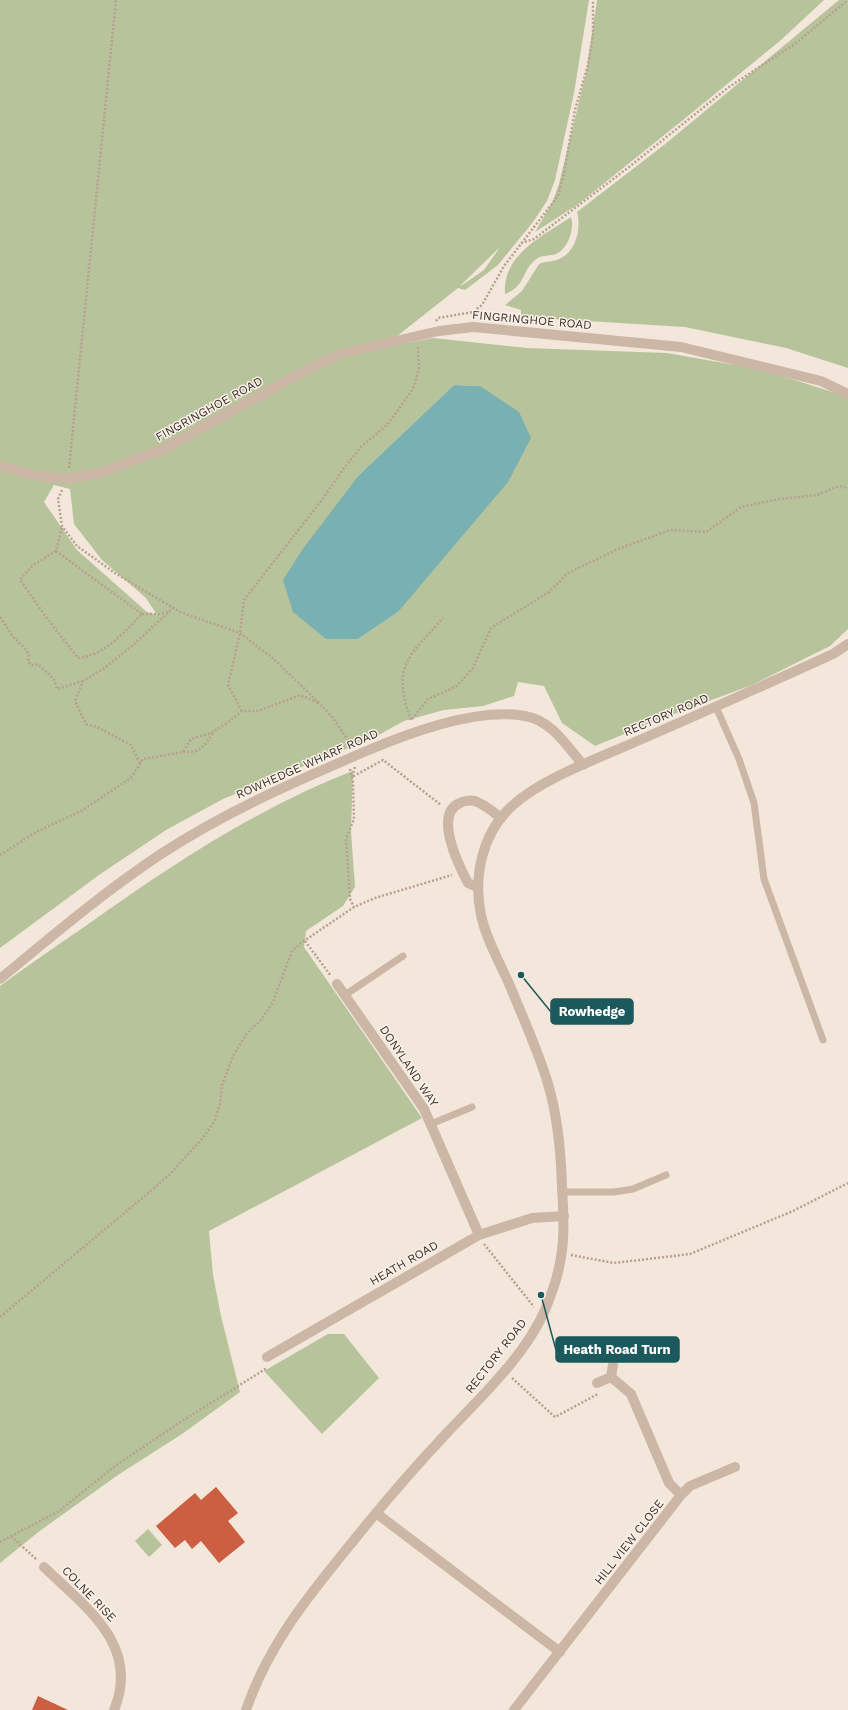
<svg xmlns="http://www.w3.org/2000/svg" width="848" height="1710" font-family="'Work Sans',sans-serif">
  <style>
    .green { fill: #b7c39a; fill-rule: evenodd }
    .water { fill: #79b1b2 }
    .building { fill: #cc5e41 }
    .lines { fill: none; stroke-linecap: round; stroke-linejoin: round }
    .path { stroke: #b8a091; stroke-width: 2.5; stroke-dasharray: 2 2; stroke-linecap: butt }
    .service { stroke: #ccb7a6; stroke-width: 7 }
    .minor { stroke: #ccb7a6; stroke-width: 10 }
    .tertiary { stroke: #ccb7a6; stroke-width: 10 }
    .labels { text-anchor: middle; stroke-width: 3; stroke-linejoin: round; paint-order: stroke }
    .street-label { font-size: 12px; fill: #382c28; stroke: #faf1e8 }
    .leader { fill: none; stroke: #1b595c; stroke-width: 1.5 }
    .callout-dot { fill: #1b595c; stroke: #faf1e8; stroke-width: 1.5 }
    .callout { fill: #1b595c; stroke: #1b595c; stroke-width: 1.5 }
    .callout-label { font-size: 13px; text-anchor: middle; font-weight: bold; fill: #fff }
  </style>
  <rect width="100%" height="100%" fill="#f3e7db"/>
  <path class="green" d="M0,0h589l-15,93 -19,87 -8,21 -14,21 -35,43 -33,25 -7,-2 -76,60 51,-10 94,10 140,5 96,17 85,27v232l-18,17 -78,39 -89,33 -68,28 -33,-23 -18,-37 -26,-4 -4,14 -31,10 -39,4 -40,11 -29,16 -152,62 -57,31 -67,45 -99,73zM500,247l-16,23 -23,16v-1zM454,385l26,1 -82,226 -40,27h-32l33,-164zM54,485l16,4 4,35 28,36 44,38 11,17 -10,-3 -70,-62 -33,-48z
    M597,0h227l-43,40 -98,80 -106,85 -42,27 17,-29 7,-19 27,-111z
    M839,0h9v368l-62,-20 -101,-21 -164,-10v-7l-16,-5 17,-14 17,-27c7,-3 16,-2 22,-6 16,-8 20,-31 16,-46l87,-67z
    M571,217c4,11 -3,32 -15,37 -7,2 -16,1 -21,6 -14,12 -9,26 -30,34 -3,-40 38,-58 66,-77z
    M353,771l-2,60 4,56 -12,19 -37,25 -2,16 118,171 -213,113 4,44 8,41 19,76 -58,42 -64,41 -77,55 -41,33v-577c28,-21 58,-41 87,-61 83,-59 170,-117 266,-154z
    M328,1334h16l35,44 -57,56 -58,-63z
    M148,1529l14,16 -13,12 -14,-16z"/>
  <path class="water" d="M454,385l26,1 39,26 12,26 -23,44 -110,130 -40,27h-32l-33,-27 -10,-32 19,-30 57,-75z"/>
  <path class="building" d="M216,1487l22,26 -10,8 17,21 -26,21 -18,-22 -9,8 -7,-9 -10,8 -19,-22 39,-33 6,7z
    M38,1696l30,14h-36z"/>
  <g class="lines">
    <path class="path" d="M521,243l13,-4 95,-72 100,-80 67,-44 52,-43
      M436,321l2,-3 35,-6 9,-7 22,-39 54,-70 6,-23 11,-63 13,-45 5,-30v-35
      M69,468l47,-468
      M62,490l-4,9 4,27 15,20 38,27 65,39 60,21 35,27 43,42 15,16 19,28
      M56,551l86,63c-15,16 -40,43 -64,44l-32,-41 -26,-37 12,-14 24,-15 6,-24
      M142,614h17l10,-3
      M0,617l13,20 10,9 6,8 -1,8 4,3 6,-1 16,15 3,10 26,-8
      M242,711l-14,-26 12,-52 4,-33 77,-99 23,-33 18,-22 25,-21 11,-15 15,-21 6,-20 -1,-23
      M412,719l16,-20 29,-13 16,-18 18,-40 58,-36 19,-19 50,-24 52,-19 36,2 35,-25 38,-8 38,-4 22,-9 9,2
      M411,720c-20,-54 -2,-64 32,-102
      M183,752c18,1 22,-6 31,-21
      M140,763l-9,-18 -34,-18 -11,-3 -11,-23 8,-20 20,-12 29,-23 41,-38
      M355,767l-3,10 31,-17 58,45
      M350,769l3,12 1,38 -8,20 4,60 4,8
      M0,855l36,-23 45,-21 50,-33 12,-19 40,-7 8,-13 20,-6 16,-10 15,-12h16l42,-16 19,8
      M305,941l26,35
      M484,1244l50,63
      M571,1255l43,8 76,-9 103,-43 55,-28
      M0,1317l153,-128 16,-14 33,-36 12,-17 6,-18 2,-19 11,-29 14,-23 14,-13 12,-18 19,-51 9,-8 53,-36 21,-9 77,-23
      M512,1378l43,39 43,-23
      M11,1536l26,24
      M0,1542l59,-31 56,-45 67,-45 85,-53"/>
    <path class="service" d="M716,707l23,52 15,44 10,76 59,161
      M345,995l58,-39
      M431,1124l41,-17
      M563,1192h51l19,-3 33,-14"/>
    <path class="minor" d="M477,887l-9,-4c-9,-17 -35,-69 -8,-80 3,-2 10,-3 15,-2 9,3 18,11 26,17
      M0,979c52,-43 105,-88 161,-125 64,-42 133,-72 203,-102 44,-19 113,-45 161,-36 26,4 42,30 58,49
      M337,984l87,125 55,126
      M267,1357l212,-122 53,-17 32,-2
      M611,1377l2,-12
      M597,1383l14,-6 20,17 38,89 12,12
      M376,1513l184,139
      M44,1567c41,40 97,78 70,143
      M514,1710l167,-215 9,-9 45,-19"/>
    <path class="tertiary" d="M0,466l38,10 29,3 32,-6 65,-24 142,-79 37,-17 96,-22 34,-4 208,20 140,34 27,13
      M246,1710c23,-67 64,-116 108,-170 29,-36 59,-71 91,-105 35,-37 80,-79 100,-125 8,-19 15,-40 17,-60 3,-21 1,-42 0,-63 -1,-34 -4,-70 -14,-103 -10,-34 -25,-66 -38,-98 -10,-23 -24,-47 -29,-71 -8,-38 1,-82 31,-109 29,-27 87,-48 123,-64 67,-29 132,-58 198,-88l15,-10"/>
  </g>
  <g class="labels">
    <g class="street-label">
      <text transform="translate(532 320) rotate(5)" y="4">FINGRINGHOE ROAD</text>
      <text transform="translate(209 409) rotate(-29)" y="4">FINGRINGHOE ROAD</text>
      <text transform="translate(666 715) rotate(-23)" y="4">RECTORY ROAD</text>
      <text transform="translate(307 764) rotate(-24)" y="4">ROWHEDGE WHARF ROAD</text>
      <text transform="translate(409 1066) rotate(56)" y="4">DONYLAND WAY</text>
      <text transform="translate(404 1263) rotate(-30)" y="4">HEATH ROAD</text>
      <text transform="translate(496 1356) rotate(-52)" y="4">RECTORY ROAD</text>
      <text transform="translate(629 1542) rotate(-52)" y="4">HILL VIEW CLOSE</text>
      <text transform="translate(89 1594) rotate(46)" y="4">COLNE RISE</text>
    </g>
  </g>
  <path class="leader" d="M521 975L551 1012M541 1295L556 1350"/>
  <g class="callout-dot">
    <circle cx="521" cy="975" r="4"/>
    <circle cx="541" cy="1295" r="4"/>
  </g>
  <g class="callout">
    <rect x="551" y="999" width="82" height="25" rx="4"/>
    <rect x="556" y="1337" width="123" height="25" rx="4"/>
  </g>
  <g class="callout-label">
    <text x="592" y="1016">Rowhedge</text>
    <text x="617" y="1354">Heath Road Turn</text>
  </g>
</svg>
